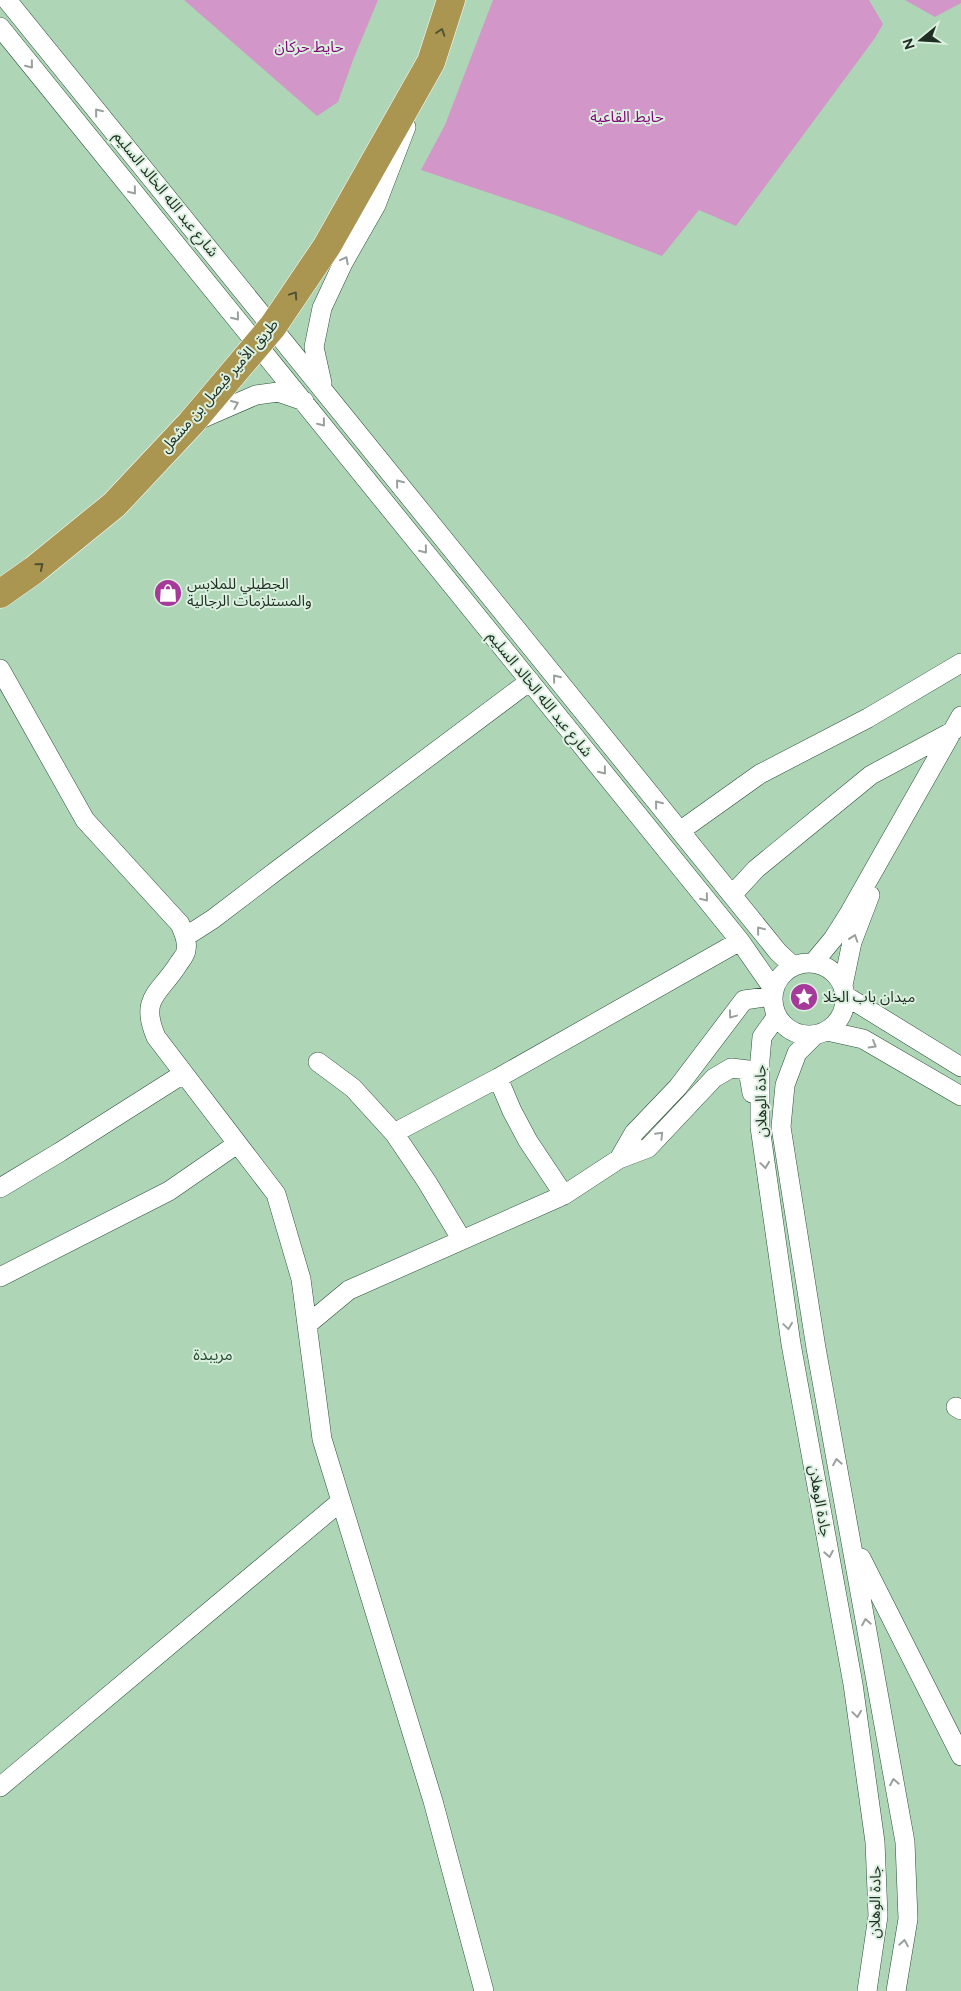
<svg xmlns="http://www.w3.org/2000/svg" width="961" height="1991" font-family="Raleway,'Noto Sans Arabic',sans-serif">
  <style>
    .green { fill: #d297c8 }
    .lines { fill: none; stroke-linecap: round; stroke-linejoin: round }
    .minor-casing { stroke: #2d5138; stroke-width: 20 }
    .highway-casing { stroke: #fff; stroke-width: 29 }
    .minor { stroke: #fff; stroke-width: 19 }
    .highway { stroke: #ab9651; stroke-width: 28 }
    .oneway { stroke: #505333 }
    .oneway2 { stroke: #9aa19c }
    .labels { text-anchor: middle; stroke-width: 4; stroke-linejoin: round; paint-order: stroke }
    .park-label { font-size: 15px; fill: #820879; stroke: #dcf0e0 }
    .street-label { font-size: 15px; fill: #1f2f23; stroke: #dcf0e0 }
    .poi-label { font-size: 15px; fill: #1f2f23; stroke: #dcf0e0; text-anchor: start }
    .neighbourhood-label { font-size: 16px; fill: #294d34; stroke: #dcf0e0 }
  </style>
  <rect width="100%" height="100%" fill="#add5b6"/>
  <path class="green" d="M184,0h194l-25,60 -15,42 -21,14z
    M493,0h376l14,24 -8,14 -139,188 -37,-16 -37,46 -107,-41 -134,-45 24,-45z
    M905,0h56v3l-26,14z"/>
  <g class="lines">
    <defs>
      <path id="minor" d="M7,0l771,952 15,14
        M0,27l740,914 34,49
        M322,383l-8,-36 8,-39 21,-45 33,-58 30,-78
        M196,421l60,-26 22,-3 26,9
        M0,669l85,151 95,104c3,8 8,16 6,26 0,4 -4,9 -7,13 -19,31 -40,34 -23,74l120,157 25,85 21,160 111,362 51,190
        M680,831l80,-57 108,-56 93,-55
        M732,895l24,-26 115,-94 82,-44
        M185,937l28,-18 63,-48 254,-190
        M773 999a36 36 0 1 1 72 0a36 36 0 1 1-72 0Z
        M813,963l20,-24 17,-27 111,-196
        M843,985l9,-43 18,-47
        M846,996l115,71
        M777,1016l-15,21 -2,23v67l31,217 62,340 22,158 3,74 -11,75
        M827,1031l36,8 98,57
        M815,1035l-18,18 -12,32 -4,42 35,221 89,494 3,77 -12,72
        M318,1062l35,26 41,45 33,49 35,58
        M498,1078l14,33 16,30 36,54
        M394,1133l104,-55 242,-137
        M619,1159l15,-26 44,-46 66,-87 29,-4
        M0,1188l60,-36 123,-78
        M0,1277l169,-86 68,-47
        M308,1324l41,-34 215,-95 55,-36 29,-11 66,-70 17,-10 17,2 4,23
        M956,1407l5,3
        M861,1558l100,198
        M0,1787l340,-285"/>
      <path id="highway" d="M0,594l34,-24 80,-65 77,-82 82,-97 54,-80 104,-184 20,-62"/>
    </defs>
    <use href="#minor" class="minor-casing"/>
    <use href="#highway" class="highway-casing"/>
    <use href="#minor" class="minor"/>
    <use href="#highway" class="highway"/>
  </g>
  <defs><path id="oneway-chevron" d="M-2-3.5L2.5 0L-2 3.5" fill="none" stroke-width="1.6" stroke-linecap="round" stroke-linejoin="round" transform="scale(1.25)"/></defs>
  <g class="oneway">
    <use href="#oneway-chevron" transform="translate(441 32) rotate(-72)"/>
    <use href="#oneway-chevron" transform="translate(294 295) rotate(-56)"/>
    <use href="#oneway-chevron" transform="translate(40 566) rotate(-39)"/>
  </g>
  <g class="oneway2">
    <use href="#oneway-chevron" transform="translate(30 65) rotate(51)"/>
    <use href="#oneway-chevron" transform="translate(98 112) rotate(-129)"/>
    <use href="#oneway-chevron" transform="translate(133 191) rotate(51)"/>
    <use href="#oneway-chevron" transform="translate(345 260) rotate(-62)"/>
    <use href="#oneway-chevron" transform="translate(236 317) rotate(51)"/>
    <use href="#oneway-chevron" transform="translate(235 404) rotate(-23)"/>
    <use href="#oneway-chevron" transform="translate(322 423) rotate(51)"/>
    <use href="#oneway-chevron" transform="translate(399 483) rotate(-129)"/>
    <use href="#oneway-chevron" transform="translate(424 550) rotate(51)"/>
    <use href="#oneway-chevron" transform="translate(556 678) rotate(-129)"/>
    <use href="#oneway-chevron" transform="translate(603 771) rotate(51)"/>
    <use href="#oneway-chevron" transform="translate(658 804) rotate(-129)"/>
    <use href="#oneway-chevron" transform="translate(705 898) rotate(51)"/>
    <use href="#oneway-chevron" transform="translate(760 930) rotate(-129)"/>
    <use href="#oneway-chevron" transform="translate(854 938) rotate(-71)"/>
    <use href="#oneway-chevron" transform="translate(732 1015) rotate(127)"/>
    <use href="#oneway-chevron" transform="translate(873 1045) rotate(30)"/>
    <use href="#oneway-chevron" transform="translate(660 1135) rotate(-46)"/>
    <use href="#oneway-chevron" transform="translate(765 1165) rotate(82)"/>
    <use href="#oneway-chevron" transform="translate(788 1326) rotate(82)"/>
    <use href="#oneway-chevron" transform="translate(837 1462) rotate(-100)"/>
    <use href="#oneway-chevron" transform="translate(829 1554) rotate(80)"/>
    <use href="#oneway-chevron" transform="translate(866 1622) rotate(-100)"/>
    <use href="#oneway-chevron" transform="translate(857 1714) rotate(82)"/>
    <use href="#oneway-chevron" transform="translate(894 1782) rotate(-100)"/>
    <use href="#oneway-chevron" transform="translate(904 1943) rotate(-81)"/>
  </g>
  <defs>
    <symbol id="shop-disc" viewBox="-11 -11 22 22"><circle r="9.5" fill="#a63a9a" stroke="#dcf0e0"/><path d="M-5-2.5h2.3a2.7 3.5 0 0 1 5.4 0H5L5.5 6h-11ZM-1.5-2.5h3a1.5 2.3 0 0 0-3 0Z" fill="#fff"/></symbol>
    <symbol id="sight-disc" viewBox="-11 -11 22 22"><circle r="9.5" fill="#a63a9a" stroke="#dcf0e0"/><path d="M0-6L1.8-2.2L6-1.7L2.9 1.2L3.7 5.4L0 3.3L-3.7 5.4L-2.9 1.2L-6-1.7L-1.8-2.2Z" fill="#fff"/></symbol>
  </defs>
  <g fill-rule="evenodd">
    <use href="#shop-disc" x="152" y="577" width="32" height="32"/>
    <use href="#sight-disc" x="788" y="981" width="32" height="32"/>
  </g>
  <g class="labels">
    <g class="park-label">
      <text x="309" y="52">حايط حركان</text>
      <text x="627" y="122">حايط القاعية</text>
    </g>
    <g class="street-label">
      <text transform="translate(166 194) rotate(51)" y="5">شارع عبد الله الخالد السليم</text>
      <text transform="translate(219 386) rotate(-49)" y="5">طريق الأمير فيصل بن مشعل</text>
      <text transform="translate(540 694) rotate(51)" y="5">شارع عبد الله الخالد السليم</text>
      <text transform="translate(761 1101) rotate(-91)" y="5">جادة الوهلان</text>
      <text transform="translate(820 1501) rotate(80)" y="5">جادة الوهلان</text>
      <text transform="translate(875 1902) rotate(-89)" y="5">جادة الوهلان</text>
    </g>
    <g class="poi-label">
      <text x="187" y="589">الجطيلي للملابس<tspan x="187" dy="17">والمستلزمات الرجالية</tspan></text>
      <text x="823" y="1002">ميدان باب الخلا</text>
    </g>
    <g class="neighbourhood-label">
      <text x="213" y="1360">مريبدة</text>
    </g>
  </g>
  <g transform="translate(921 40) rotate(252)" stroke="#dcf0e0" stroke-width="4" paint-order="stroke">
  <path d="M0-4L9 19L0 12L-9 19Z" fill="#1f2f23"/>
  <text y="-8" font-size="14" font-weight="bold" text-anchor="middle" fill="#1f2f23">N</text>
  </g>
</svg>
